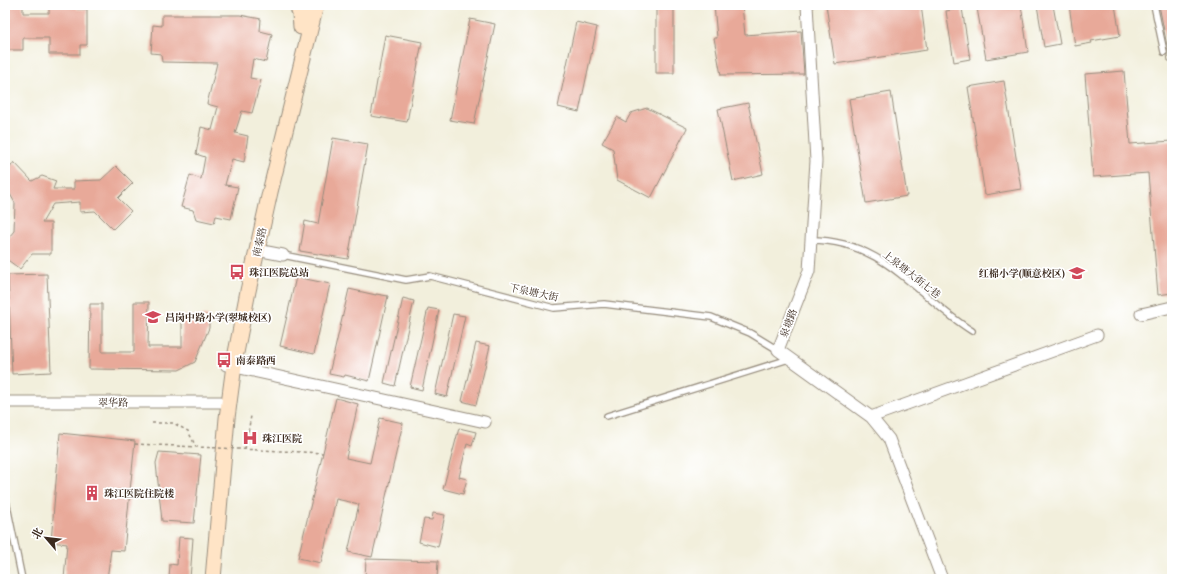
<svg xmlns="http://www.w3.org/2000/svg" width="1177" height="584" font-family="'Libre Caslon Text','Noto Serif SC',serif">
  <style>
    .building { fill: #e8a999 }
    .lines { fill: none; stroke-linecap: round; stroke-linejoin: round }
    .service-casing { stroke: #968c7d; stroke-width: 8 }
    .minor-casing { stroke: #968c7d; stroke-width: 13 }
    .secondary-casing { stroke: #968c7d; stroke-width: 17 }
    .path { stroke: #968c7d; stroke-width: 1.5; stroke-dasharray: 3 3; stroke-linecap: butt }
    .service { stroke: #fff; stroke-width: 5.5 }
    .minor { stroke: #fff; stroke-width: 11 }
    .secondary { stroke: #ffe4c6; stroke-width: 15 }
    .path-bridge { stroke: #968c7d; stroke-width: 1.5; stroke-dasharray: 3 3; stroke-linecap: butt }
    .labels { text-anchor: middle; stroke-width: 3.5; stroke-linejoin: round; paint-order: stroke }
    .street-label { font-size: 10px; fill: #3b2a1e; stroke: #fff }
    .poi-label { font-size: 10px; font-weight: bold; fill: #3b2a1e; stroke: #fff; text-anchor: start }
  </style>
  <rect width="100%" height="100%" fill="#fff"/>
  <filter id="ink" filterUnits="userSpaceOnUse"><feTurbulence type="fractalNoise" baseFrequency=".025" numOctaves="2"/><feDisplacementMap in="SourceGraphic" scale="8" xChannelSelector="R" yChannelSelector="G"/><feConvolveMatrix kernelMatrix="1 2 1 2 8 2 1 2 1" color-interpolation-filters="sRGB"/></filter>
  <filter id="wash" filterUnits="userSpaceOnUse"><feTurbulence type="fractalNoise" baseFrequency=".012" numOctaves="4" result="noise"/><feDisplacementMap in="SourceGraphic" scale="16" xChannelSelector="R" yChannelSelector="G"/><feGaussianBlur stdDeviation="0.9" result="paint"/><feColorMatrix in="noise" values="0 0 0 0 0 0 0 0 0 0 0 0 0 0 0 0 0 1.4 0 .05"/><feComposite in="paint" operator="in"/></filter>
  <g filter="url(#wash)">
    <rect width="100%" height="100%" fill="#f2efdc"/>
    <g id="blocks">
      <path class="building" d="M5,5h18v8h26v-8h28v4h10v36h-7v9h-31v-16h-26v12h-18z
        M656,5h18v68h-18z
        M714,5h28l3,30 56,-4 3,43 -83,1 -7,-37h3z
        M826,5h95l6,45 -92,14z
        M995,5h26l7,47 -42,7 -9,-51z
        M1037,5h16l7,39 -16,3z
        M1069,5h46l5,31 -29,5 1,2 -17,3z
        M1159,5h13v56h-4l-1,-6 1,-4z
        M962,8l8,51 -16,3 -8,-51z
        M162,15h78l21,4 -1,12 12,3 -6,28 -13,-3 -3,19 11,2 -9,33 -10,-2 -7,22 13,3 -4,26 -12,-3 -7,26 13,2 -7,32 -15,-3 -2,7 -18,-4 -3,-9 -12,-3 9,-32 11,4 4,-22 -9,-3 5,-27 11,3 6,-23 -11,-3 10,-41 -55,-1 -1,-8 -10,-1 2,-28 9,1z
        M470,19l25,5 -21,100 -24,-4z
        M576,22l21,5 -18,85 -21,-5z
        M385,35l37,7 -15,80 -36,-6z
        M1124,71l6,73 42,-3v152l-14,2 -10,-122 -55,4 -8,-103z
        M1004,81l17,108 -36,6 -17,-108z
        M891,92l16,104 -41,7 -17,-104z
        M748,103l15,71 -30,7 -15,-72z
        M647,108l40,20 -36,70 -34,-18 -4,-31 -11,-6 15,-26 9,5 5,-9z
        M333,138l35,6 -20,115 -48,-8 5,-30 13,3z
        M14,162l18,19 10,-5 14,5 -3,8h21v-8l27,-1 15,-14 17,17 -15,15 13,13 -18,18 -18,-18 -15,1v-10l-27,2 -11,19h9v31h-19l-12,15 -15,-11v-16l9,-11 1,-28 -10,-18v-10z
        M47,274l4,98 -39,2 -4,-99z
        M296,277l34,7 -16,70 -34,-8z
        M349,289l27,6v-1l12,2 -19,85 -24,-6 -1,2 -15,-3z
        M403,298l11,3 -19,85 -11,-3z
        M134,302h15l-1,45h34v-31h27v12l-14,34 -16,8 -90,-1 1,-65h12v48h32z
        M428,308l11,2 -17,80 -12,-3z
        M453,314l12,2 -18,81 -12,-3z
        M476,343l14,3 -14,59 -14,-4z
        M336,398l22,6 -12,54 24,5 10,-45 23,5 -31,134 -24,-5 11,-48 -23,-5 -15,64 -23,-5z
        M459,428l17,4 -4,14 -5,-2 -8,33 8,2 -4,15 -20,-5z
        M60,433l75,8 -11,110 -13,-1 -4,29h-43l3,-35 -16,-2z
        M159,452l42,3 -7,68 -32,-2 -6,-58z
        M433,513l12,2 -7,32 -19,-5 5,-23 8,1z
        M179,537l14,1 -3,41h-21l1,-15 7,1z
        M366,559l72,2 -1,18h-72z"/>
    </g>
  </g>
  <g filter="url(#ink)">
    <use href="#blocks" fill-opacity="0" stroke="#968c7d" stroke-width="1"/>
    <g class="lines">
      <defs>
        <path id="service" d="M1154,5l10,47
          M811,240c74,0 105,56 161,91
          M283,255l123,25 24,-4 124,32 50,-4 107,13 39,16 28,17
          M607,416l182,-57
          M5,496l17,83"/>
        <path id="minor" d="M807,5l9,156 -7,110 -31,79 93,67 18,22 53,140
          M257,250l26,5
          M1141,314l31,-7
          M226,365l259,57
          M5,402h216
          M871,417l226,-82"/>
        <path id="secondary" d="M297,5l3,9 1,13
          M213,579l14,-161 8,-60 13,-67 22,-99 46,-187"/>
      </defs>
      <use href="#service" class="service-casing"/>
      <use href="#minor" class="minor-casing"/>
      <use href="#secondary" class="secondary-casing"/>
      <path class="path" d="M152,423h21l15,8 8,16
        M245,449l6,-33"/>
      <use href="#service" class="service"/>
      <use href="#minor" class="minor"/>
      <use href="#secondary" class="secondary"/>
      <path class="path-bridge" d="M135,444l188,9"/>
    </g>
  </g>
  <defs>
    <symbol id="bus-bare" viewBox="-9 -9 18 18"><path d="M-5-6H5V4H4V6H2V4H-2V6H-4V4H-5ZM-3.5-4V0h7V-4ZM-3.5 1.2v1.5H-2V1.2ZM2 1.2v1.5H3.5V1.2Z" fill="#d1495b" stroke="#fff" stroke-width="2.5" paint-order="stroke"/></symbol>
    <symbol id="school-bare" viewBox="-9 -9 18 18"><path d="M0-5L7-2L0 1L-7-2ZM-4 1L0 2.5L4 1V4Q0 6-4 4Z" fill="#d1495b" stroke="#fff" stroke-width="2.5" paint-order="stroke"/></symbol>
    <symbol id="hospital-bare" viewBox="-9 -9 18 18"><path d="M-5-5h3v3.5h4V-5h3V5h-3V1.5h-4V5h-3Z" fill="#d1495b" stroke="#fff" stroke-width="2.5" paint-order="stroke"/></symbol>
    <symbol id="building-bare" viewBox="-9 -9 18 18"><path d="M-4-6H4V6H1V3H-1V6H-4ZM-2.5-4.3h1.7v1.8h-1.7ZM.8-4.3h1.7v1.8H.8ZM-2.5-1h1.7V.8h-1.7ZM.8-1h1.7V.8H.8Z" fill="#d1495b" stroke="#fff" stroke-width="2.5" paint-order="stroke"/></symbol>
  </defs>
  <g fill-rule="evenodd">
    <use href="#bus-bare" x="226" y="261" width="22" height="22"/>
    <use href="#school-bare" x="1066" y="262" width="22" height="22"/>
    <use href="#school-bare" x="142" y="306" width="22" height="22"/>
    <use href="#bus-bare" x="213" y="349" width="22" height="22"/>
    <use href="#hospital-bare" x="239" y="427" width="22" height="22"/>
    <use href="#building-bare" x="81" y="482" width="22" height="22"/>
  </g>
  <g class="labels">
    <g class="street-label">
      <text transform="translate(259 242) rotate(-77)" y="4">南泰路</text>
      <text transform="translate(912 274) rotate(38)" y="4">上泉塘大街七巷</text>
      <text transform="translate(534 292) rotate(12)" y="4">下泉塘大街</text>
      <text transform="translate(788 323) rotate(-69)" y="4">泉塘路</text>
      <text x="113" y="406">翠华路</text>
    </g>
    <g class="poi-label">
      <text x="249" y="276">珠江医院总站</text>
      <text x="1065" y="277" text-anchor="end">红棉小学(顺意校区)</text>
      <text x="165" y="321">昌岗中路小学(翠城校区)</text>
      <text x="236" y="364">南泰路西</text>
      <text x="262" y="442">珠江医院</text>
      <text x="104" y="497">珠江医院住院楼</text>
    </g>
  </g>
  <rect width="1177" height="584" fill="none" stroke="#fff" stroke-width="20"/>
  <g transform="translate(46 538) rotate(298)" stroke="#ffffff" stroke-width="3" paint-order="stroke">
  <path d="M0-3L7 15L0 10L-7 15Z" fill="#3b2a1e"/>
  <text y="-6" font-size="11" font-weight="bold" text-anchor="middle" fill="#3b2a1e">北</text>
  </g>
</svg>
